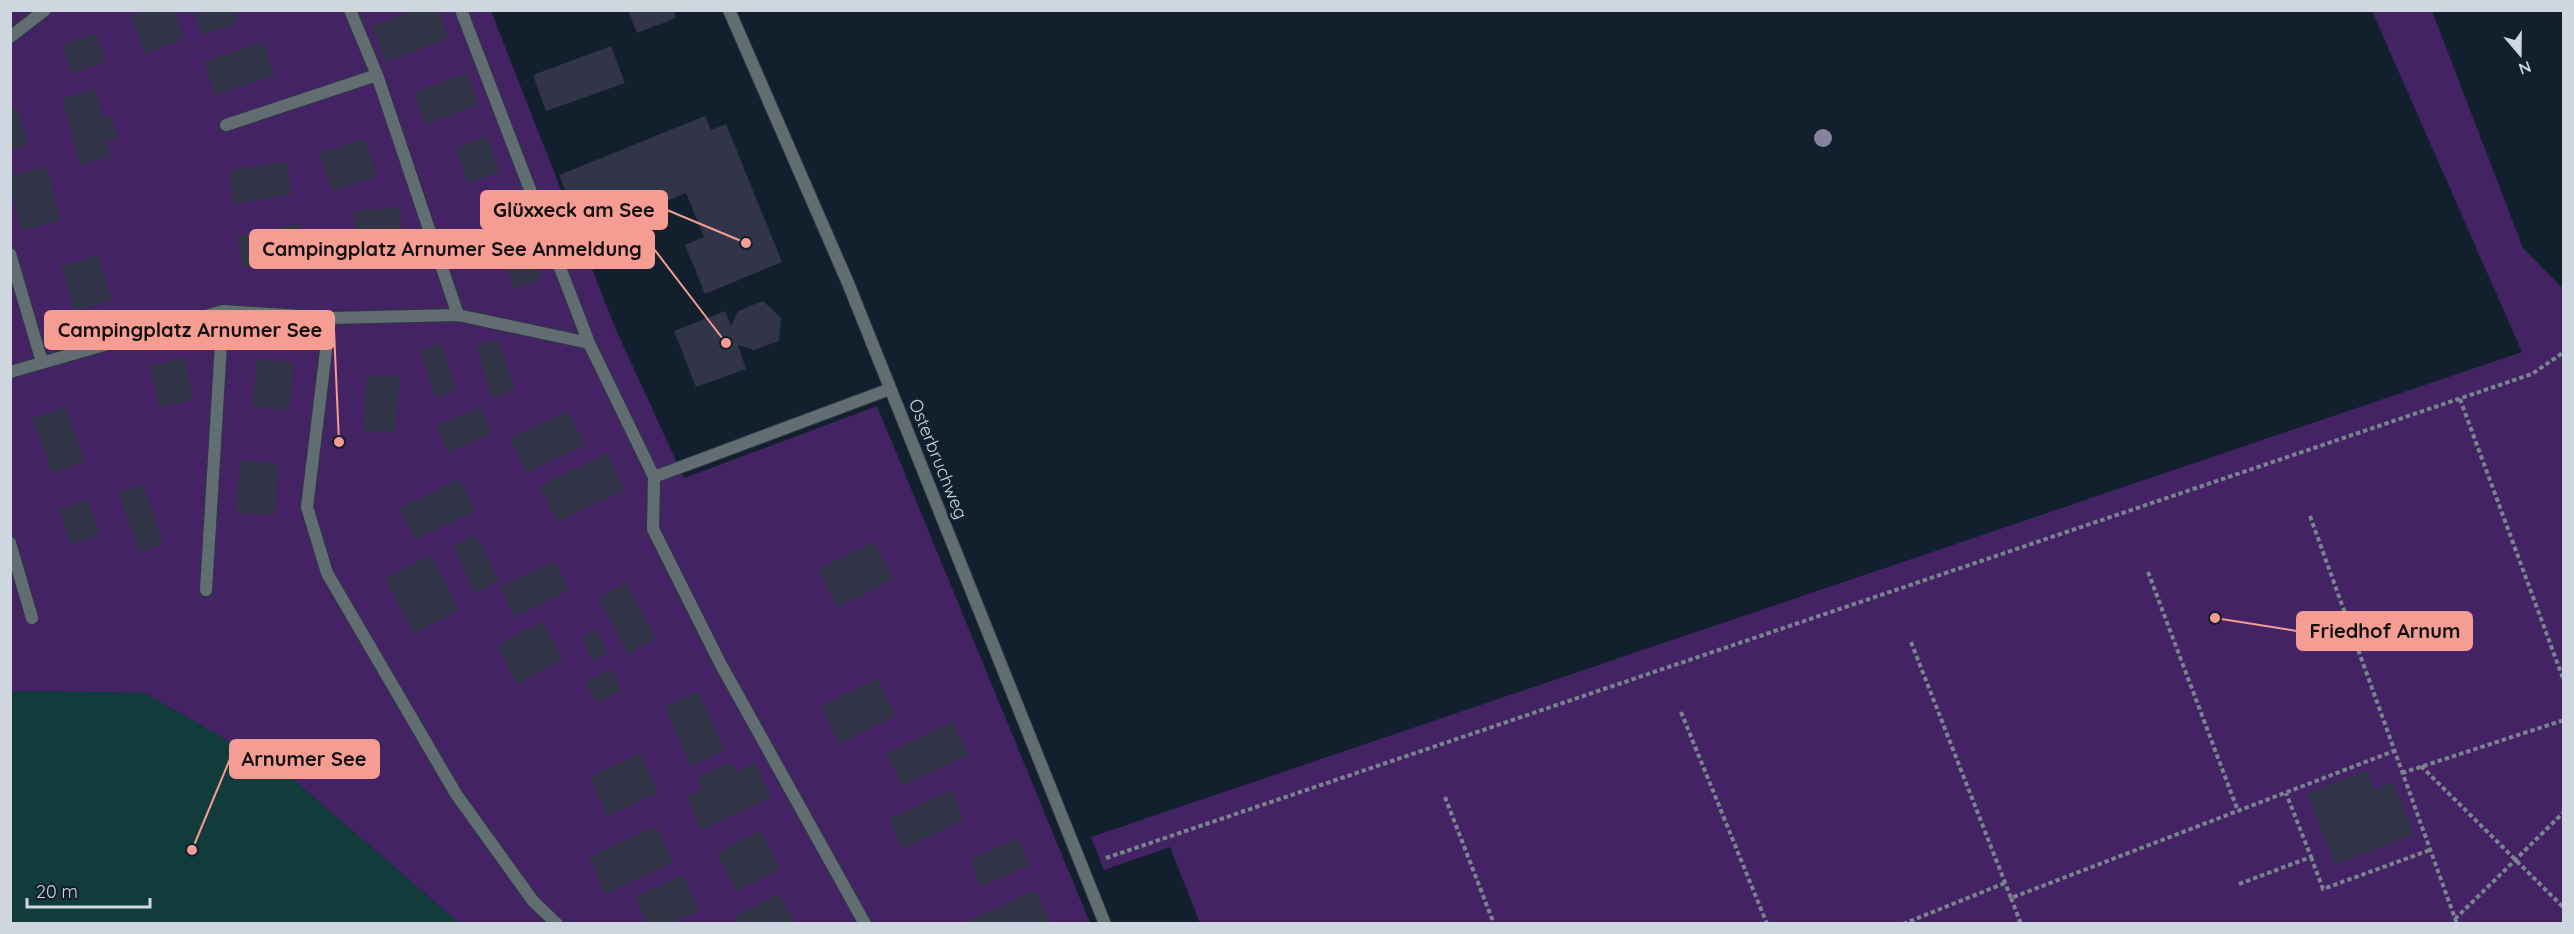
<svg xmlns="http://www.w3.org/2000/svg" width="2574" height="934" font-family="Quicksand,sans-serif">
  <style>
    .green { fill: #442365 }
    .water { fill: #123c3c }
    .building { fill: #323547 }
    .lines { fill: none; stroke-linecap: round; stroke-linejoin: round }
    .service-casing { stroke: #2c3945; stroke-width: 14 }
    .minor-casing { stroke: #2c3945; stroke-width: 14 }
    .path { stroke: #79848e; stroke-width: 4; stroke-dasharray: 4.5 3; stroke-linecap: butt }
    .service { stroke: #626d71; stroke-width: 12 }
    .minor { stroke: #626d71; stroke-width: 12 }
    .tree { fill: #86829e }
    .labels { text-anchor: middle; stroke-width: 6; stroke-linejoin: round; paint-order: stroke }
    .street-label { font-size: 18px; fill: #ced7e0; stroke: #121f2c }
    .leader { fill: none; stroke: #f59c93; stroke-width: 2 }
    .callout-dot { fill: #f59c93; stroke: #121f2c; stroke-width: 2 }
    .callout { fill: #f59c93; stroke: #f59c93; stroke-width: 2 }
    .callout-label { font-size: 20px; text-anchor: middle; font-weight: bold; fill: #111 }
  </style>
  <rect width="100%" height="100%" fill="#121f2c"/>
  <path class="green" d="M11,11h480l125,319 68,148 193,-72 213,517h-631l-170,-147 -144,-83 -134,-2z
    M2372,11h60l91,237 40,41v634h-1363l-30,-76 -66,23 -13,-33 1431,-485z"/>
  <path class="water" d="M11,691l134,2 144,83 170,147h-448z"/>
  <path class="building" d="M146,10h28l10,29 -39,15 -15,-38z
    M193,10h40l5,13 -37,12z
    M415,10h23l10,29 -63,23 -13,-36z
    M628,10h46l2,8 -39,15z
    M96,33l10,28 -34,13 -10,-29z
    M264,42l11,34 -60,19 -11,-34z
    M611,46l14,37 -79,28 -13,-36z
    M467,73l11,32 -53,19 -11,-32z
    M95,89l8,29 8,-2 7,22 -11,3 4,15 -31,9 -18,-67z
    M17,107l12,38 -19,6v-42z
    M705,116l6,14 15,-6 56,138 -77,32 -20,-49 19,-8 -18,-44 -103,42 -24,-60z
    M487,136l13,36 -32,11 -13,-35z
    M364,138l13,38 -45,15 -13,-38z
    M286,161l6,33 -58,10 -5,-33z
    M47,167l13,54 -39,9 -11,-44v-11z
    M400,207l3,37 -45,4 -4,-37z
    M520,217l22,62 -28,10 -21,-62z
    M299,224l6,33 -62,11 -6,-32z
    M98,255l14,45 -37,12 -14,-45z
    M763,301l18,17 -2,23 -25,9 -16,-5 8,24 -50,18 -22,-56 51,-20 6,15 7,-15z
    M498,339l17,52 -23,7 -16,-52z
    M441,343l15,48 -21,6 -15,-47z
    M185,358l8,42 -34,7 -9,-42z
    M257,359l37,4 -5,47 -37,-3z
    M367,375l33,2 -5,56 -32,-2z
    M66,407l19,55 -33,11 -20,-55z
    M480,407l12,26 -43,20 -13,-27z
    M568,411l17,34 -59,28 -16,-35z
    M607,453l17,37 -67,32 -18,-36z
    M240,460l38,3 -3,52 -39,-2z
    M460,479l15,32 -60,29 -16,-32z
    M143,484l20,60 -24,8 -21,-60z
    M88,499l12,36 -29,9 -12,-35z
    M476,535l23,46 -24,12 -22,-47z
    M874,541l20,38 -57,29 -19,-38z
    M430,555l29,55 -45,24 -29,-55z
    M555,561l14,29 -55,27 -14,-30z
    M626,583l30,56 -28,15 -30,-56z
    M542,621l21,39 -46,24 -20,-39z
    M596,630l12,23 -15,8 -12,-23z
    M611,669l11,21 -25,13 -12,-21z
    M877,678l19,38 -57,28 -18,-38z
    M698,691l27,59 -34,16 -27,-59z
    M953,722l16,33 -67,31 -16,-33z
    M640,753l18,40 -51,23 -17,-40z
    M732,762l5,9 18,-8 16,35 -70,32 -15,-34 16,-7 -5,-12z
    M2367,770l7,19 19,-7 21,52 -79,31 -28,-72z
    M951,790l13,30 -62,29 -13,-30z
    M656,826l17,37 -68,31 -16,-37z
    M760,830l20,39 -44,23 -19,-39z
    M1018,838l12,27 -49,22 -11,-28z
    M683,875l16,35 -29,14h-23l-12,-27z
    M1036,890l15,34h-90z
    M780,894l15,30h-57l-4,-8z"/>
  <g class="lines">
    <defs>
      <path id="service" d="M350,10l27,65 81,240
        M461,10l128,333
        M10,37l35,-27
        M226,125l151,-50
        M10,254l32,108
        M330,318l-23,189 20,66 129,221 77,107 24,23
        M10,372l213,-61 107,7 128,-3 131,28 65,134 -1,52 67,134 145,261
        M654,477l236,-88
        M10,543l22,75
        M206,590l17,-279"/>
      <path id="minor" d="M729,10l119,273 257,641"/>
    </defs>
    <use href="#service" class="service-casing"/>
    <use href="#minor" class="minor-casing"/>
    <path class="path" d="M2564,260v6
      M2460,399l104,282
      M2310,516l147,408
      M2148,572l90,239
      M1911,642l100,256 383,-147
      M1681,712l86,212
      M2421,766l143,142
      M2402,773l162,-53
      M1445,797l49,127
      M2311,857l12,32 107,-39
      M1106,858l1426,-484 32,-22
      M2239,884l72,-27 -25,-64
      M2011,898l10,26
      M2455,919l109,-107
      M1903,924l102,-41"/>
    <use href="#service" class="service"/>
    <use href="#minor" class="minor"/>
  </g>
  <circle class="tree" cx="1823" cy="138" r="9"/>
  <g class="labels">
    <g class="street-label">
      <text transform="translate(938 459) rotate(68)" y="6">Osterbruchweg</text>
    </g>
  </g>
  <path class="leader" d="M746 243L667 210M726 343L654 249M339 442L334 330M2215 618L2297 631M192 850L230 759"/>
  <g class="callout-dot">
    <circle cx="746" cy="243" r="6"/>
    <circle cx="726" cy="343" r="6"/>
    <circle cx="339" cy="442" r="6"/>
    <circle cx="2215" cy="618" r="6"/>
    <circle cx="192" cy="850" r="6"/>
  </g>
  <g class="callout">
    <rect x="481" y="191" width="186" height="38" rx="6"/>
    <rect x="250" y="230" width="404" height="38" rx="6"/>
    <rect x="45" y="311" width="289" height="38" rx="6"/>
    <rect x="2297" y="612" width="175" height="38" rx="6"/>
    <rect x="230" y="740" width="149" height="38" rx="6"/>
  </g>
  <g class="callout-label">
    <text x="574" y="217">Glüxxeck am See</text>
    <text x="452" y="256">Campingplatz Arnumer See Anmeldung</text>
    <text x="190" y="337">Campingplatz Arnumer See</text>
    <text x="2385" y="638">Friedhof Arnum</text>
    <text x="304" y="766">Arnumer See</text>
  </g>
  <rect width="2574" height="934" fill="none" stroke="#ced7e0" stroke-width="24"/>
  <g transform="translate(2520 54) rotate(160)" stroke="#121f2c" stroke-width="4.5" paint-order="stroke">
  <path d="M0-4.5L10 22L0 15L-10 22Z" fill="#ced7e0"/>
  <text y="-9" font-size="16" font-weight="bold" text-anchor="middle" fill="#ced7e0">N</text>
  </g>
  <path d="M27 898v9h123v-9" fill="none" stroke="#ced7e0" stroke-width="3"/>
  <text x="36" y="898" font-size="18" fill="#ced7e0" stroke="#121f2c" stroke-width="4.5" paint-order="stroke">20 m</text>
</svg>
